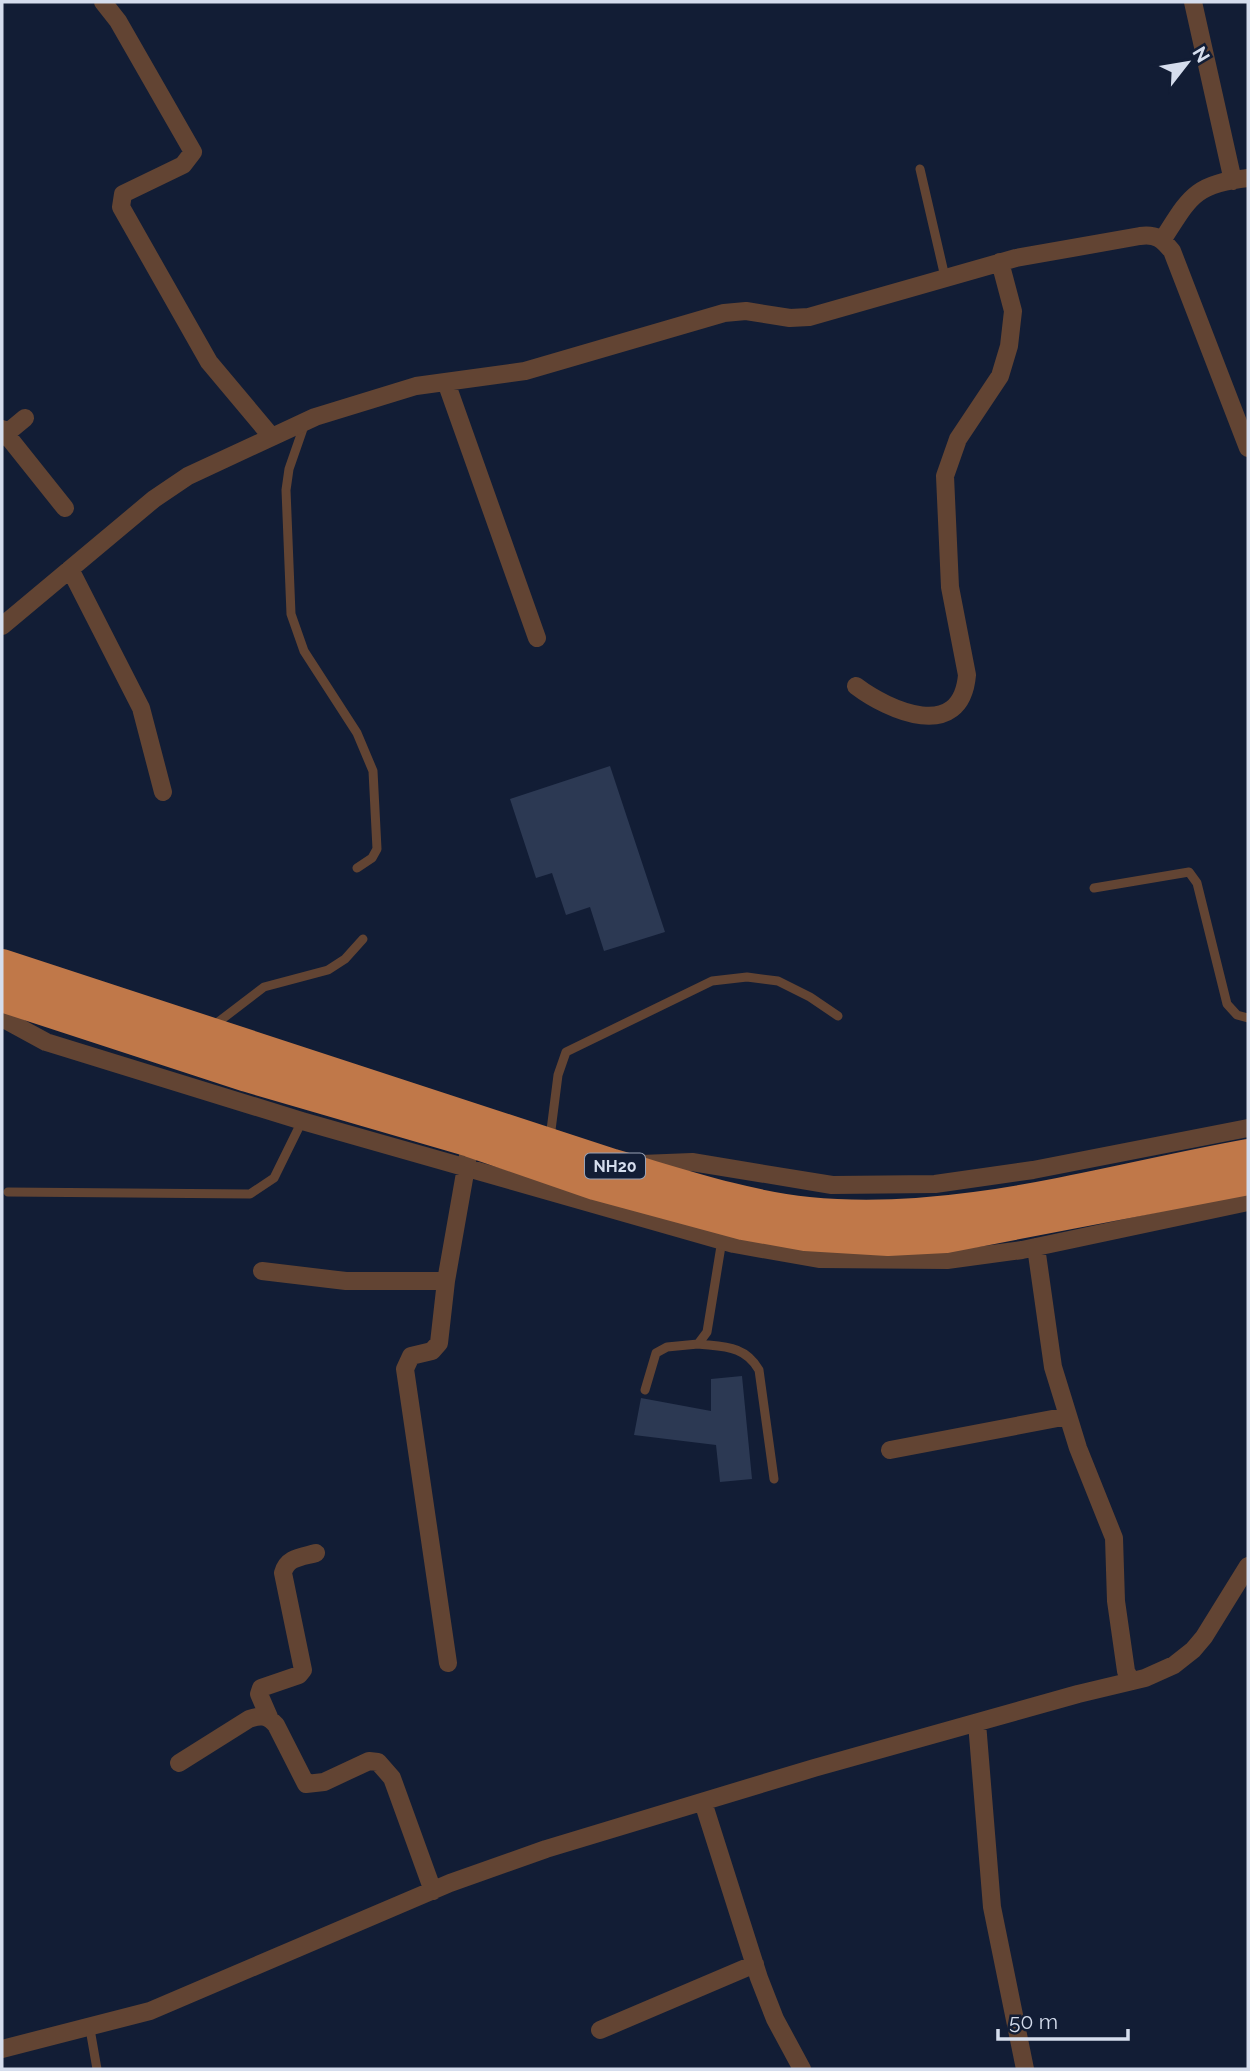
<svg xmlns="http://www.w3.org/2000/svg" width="1250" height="2071" font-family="Raleway,sans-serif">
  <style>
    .building { fill: #2c3953 }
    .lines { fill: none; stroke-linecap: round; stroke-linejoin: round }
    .lane { stroke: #624433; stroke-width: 9 }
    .street { stroke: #624433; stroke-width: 18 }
    .highway { stroke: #c07849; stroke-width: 32 }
    .labels { text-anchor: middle; stroke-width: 7; stroke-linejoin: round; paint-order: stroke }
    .shield { fill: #121d35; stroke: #9aa3b6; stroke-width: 2 }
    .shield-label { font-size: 16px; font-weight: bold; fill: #d5dded }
  </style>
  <rect width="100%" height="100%" fill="#121d35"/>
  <path class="building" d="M610,766l55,166 -61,19 -14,-44 -24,8 -14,-42 -16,5 -26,-79z
    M742,1376l10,103 -32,3 -4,-37 -82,-10 7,-37 70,13v-32z"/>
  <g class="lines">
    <path class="lane" d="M920,169l25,108
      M305,423l-16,46 -3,21 5,124 13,37 53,82 16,38 4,78 -5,9 -15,10
      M1094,888l95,-16 8,11 30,121 10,11 11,3
      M213,1026l51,-39 64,-17 17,-11 18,-20
      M550,1138l8,-63 8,-23 146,-71 35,-4 31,4 32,16 28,19
      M8,1192l242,2 24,-16 28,-57
      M698,1344c25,3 47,1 61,26l15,109
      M645,1390l11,-37 11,-6 31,-3 9,-12 15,-92
      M90,2029l7,40"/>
    <path class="street" d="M103,2l15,19 75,131 -10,13 -60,29 -2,13 88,155 62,74
      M1193,2l40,179
      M1163,239c27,-42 31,-55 85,-61
      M446,382l91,256
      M2,429l63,79
      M2,437l23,-19
      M70,569l71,139 22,84
      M2,626l152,-127 34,-23 127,-59 101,-31 109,-15 199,-58 22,-2 44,7 19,-1 207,-59 124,-22c17,-2 22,3 32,15l76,197
      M856,686c33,25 105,57 111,-11l-17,-88 -5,-111 13,-37 42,-63 9,-30 4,-35 -13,-49
      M2,1018l44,24 256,79 432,123 85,15 128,1 75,-10 226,-48
      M641,1164l51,-2 140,23 103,-1 98,-14 215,-42
      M1036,1247l17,120 25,81 36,90 2,63 10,70 5,10
      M262,1271l84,10h100
      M890,1450l178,-34
      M448,1663l-43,-294 6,-13 21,-5 7,-8 7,-62 22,-125
      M269,1717l-10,-23 2,-6 38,-13 4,-5 -20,-97c4,-16 19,-16 33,-20
      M977,1723l15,184 33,162
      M179,1763l70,-44c12,-4 18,-4 27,6l30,59 18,-2 45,-21 9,1 14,16 41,113
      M703,1802l56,176 16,41 27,50
      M600,2030l155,-66
      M2,2049l148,-38 300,-128 96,-34 268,-81 264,-74 67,-16 29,-13 19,-15 11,-13 44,-71"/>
    <path class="highway" d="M2,965l611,200c63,18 129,41 195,48 148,15 296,-32 440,-58
      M2,996l245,80 223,65 125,43 148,40 62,11 83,5 58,-3 302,-58"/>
  </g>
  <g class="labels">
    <rect class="shield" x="585" y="1153.5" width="60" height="25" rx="5"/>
    <g class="shield-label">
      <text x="615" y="1172">NH20</text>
    </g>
  </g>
  <rect width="1250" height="2071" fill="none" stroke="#d5dded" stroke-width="7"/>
  <g transform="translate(1187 63) rotate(59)" stroke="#121d35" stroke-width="5" paint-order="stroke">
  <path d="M0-5L12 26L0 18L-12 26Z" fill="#d5dded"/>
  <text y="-10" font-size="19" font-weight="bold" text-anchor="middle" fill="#d5dded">N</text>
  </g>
  <path d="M998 2029v10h130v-10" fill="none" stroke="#d5dded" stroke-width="3.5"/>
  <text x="1009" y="2029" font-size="21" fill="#d5dded" stroke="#121d35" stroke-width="5" paint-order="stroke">50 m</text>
</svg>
